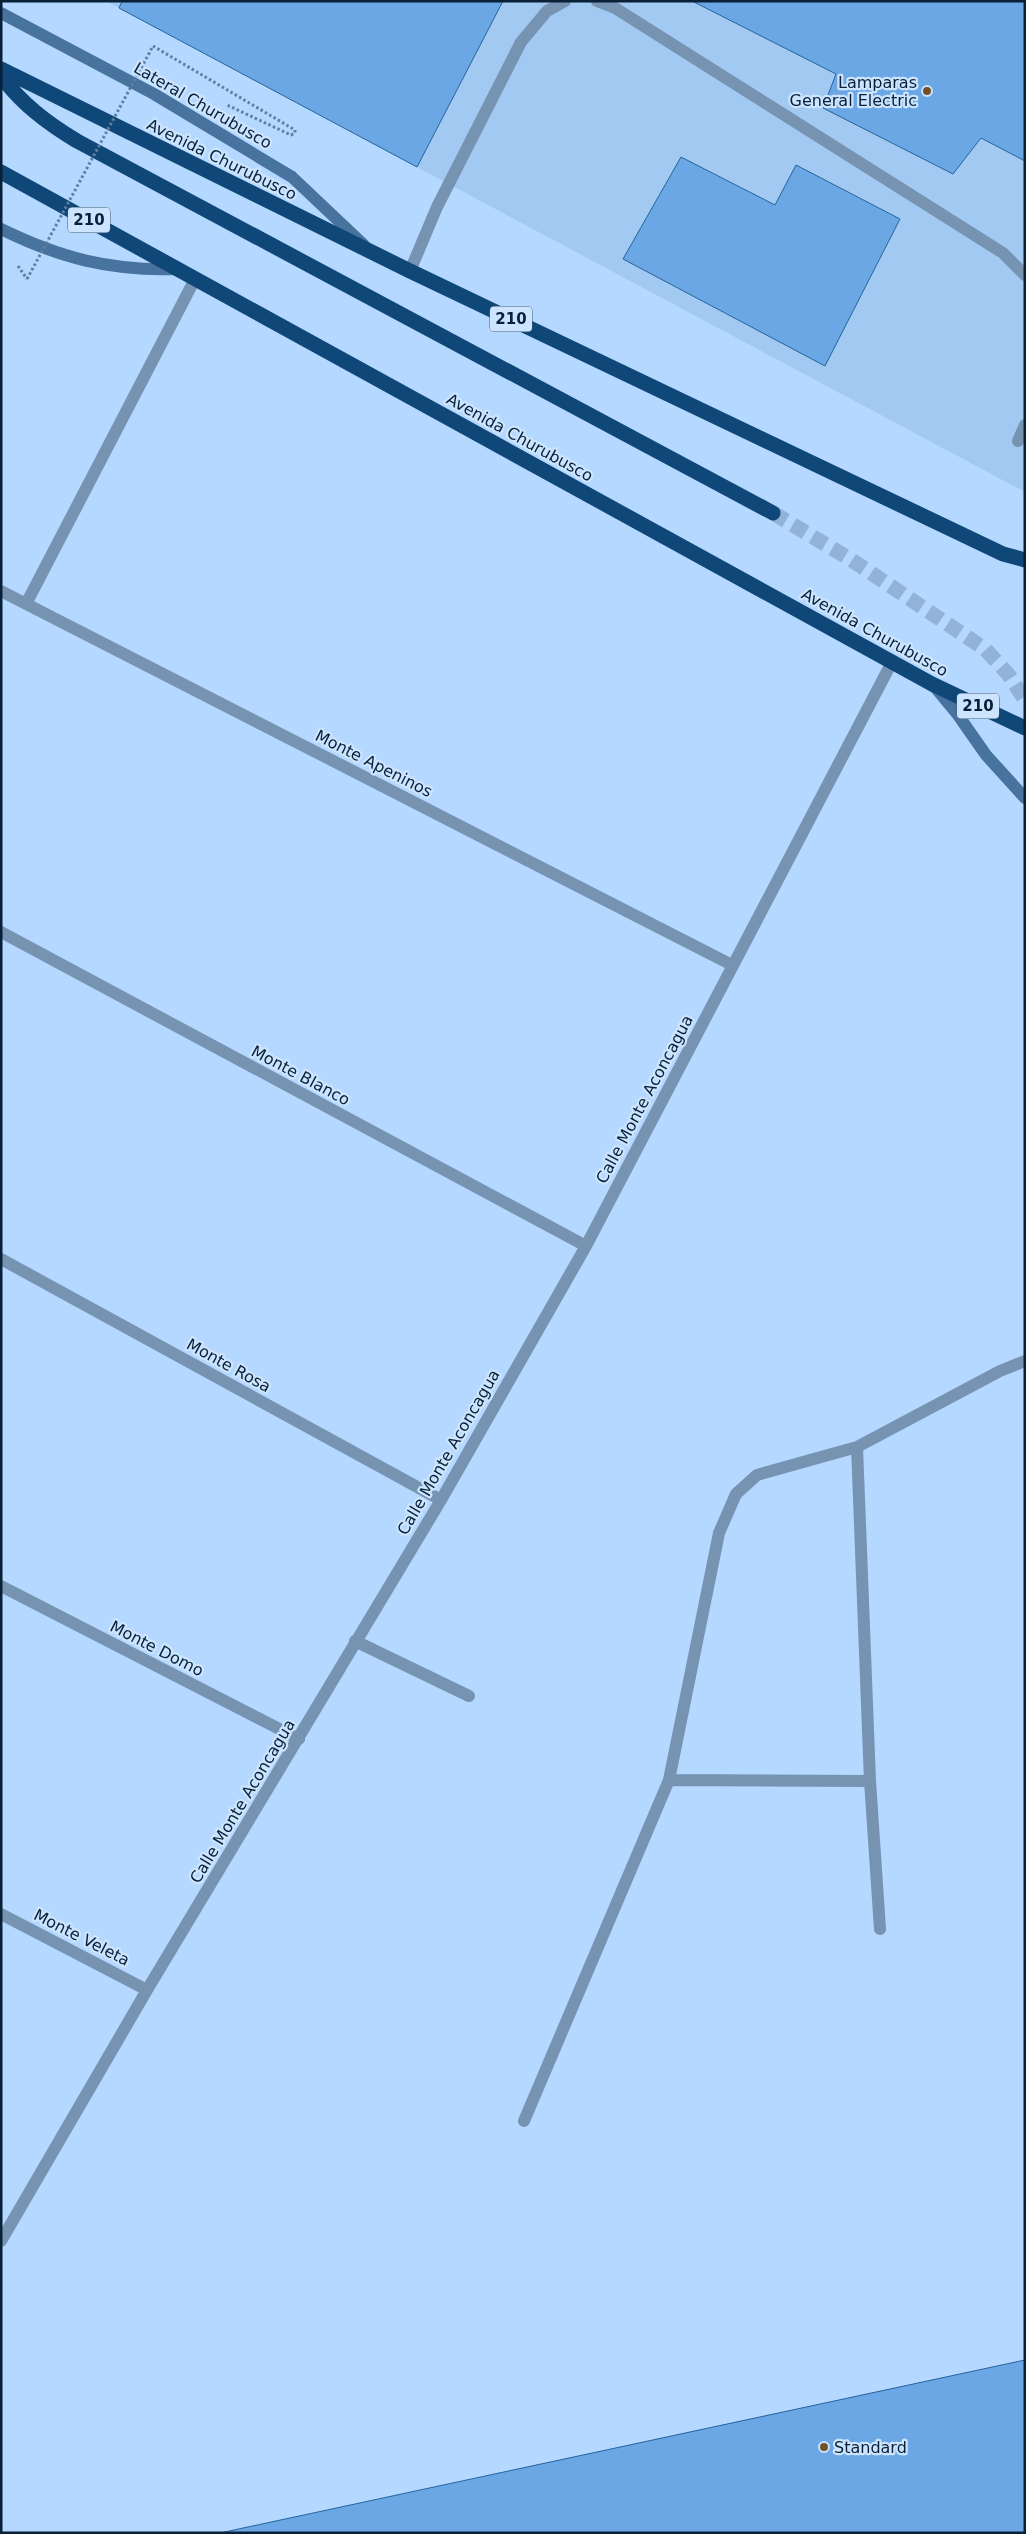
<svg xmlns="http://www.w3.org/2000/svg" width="1026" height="2534" font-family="'DejaVu Sans',sans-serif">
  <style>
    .built { fill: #a2c9f1 }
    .building { fill: #6ba7e5; stroke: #27639b }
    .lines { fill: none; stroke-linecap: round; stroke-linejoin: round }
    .highway-tunnel { stroke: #92b3d7; stroke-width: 15; stroke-dasharray: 15 8; stroke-linecap: butt }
    .path { stroke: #607f9e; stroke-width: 3; stroke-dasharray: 2.5 2.5; stroke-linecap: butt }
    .lane { stroke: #7693b2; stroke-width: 12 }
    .street { stroke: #7693b2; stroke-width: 12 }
    .secondary { stroke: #48739f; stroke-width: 12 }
    .highway { stroke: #0f4778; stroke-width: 15 }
    .path-bridge { stroke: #607f9e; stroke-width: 3; stroke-dasharray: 2.5 2.5; stroke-linecap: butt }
    .poi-dot { fill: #725128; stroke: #cce4fe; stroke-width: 2 }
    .labels { text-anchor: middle; stroke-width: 4.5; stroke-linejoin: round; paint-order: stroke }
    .shield { fill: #cce4fe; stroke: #435c73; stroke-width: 1 }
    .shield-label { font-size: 15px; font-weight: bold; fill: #082138 }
    .poi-label { font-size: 16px; fill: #082138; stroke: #cce4fe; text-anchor: end }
    .street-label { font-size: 16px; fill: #082138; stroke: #cce4fe }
  </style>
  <rect width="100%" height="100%" fill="#b4d8ff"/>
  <path class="built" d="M106,1h919v491l-608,-325z"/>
  <path class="building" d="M122,1h381l-86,166 -298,-159z
    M692,1h333v160l-44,-23 -28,36 -130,-66 13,-34z
    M681,157l94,48 21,-40 104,54 -75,147 -202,-107z
    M1025,2360v173h-805z"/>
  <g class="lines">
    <path class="highway-tunnel" d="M773,513l77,46 135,90 23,25 17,26"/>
    <path class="path" d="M153,46l142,84v3l-4,2 -64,-30
      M18,266l9,13"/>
    <path class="lane" d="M597,1l18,7 388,245 22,22
      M410,271l27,-64 84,-165 26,-31 18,-10
      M1018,441l7,-16
      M669,1780l201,1 -13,-334
      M870,1781l10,148
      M524,2121l145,-341 50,-247 17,-39 21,-19 100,-28 143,-76 25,-10"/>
    <path class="street" d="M1,591l731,374
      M26,604l169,-325
      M1,932l585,314
      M1,1259l440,241
      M1,1586l298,153
      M355,1641l114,55
      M1,1914l146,76
      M1,2241l146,-251 294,-490 145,-254 306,-584"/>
    <path class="secondary" d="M1,13l153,81 138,83 72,68
      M1,229c59,29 109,42 175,40
      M934,686l24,29 28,40 39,43"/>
    <path class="highway" d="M1,69l409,202 593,283 22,6
      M1,76c21,28 46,47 76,65l696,372
      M1,172l931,512 93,44"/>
    <path class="path-bridge" d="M27,279l126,-233"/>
  </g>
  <g class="poi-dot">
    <circle cx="927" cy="91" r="5"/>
    <circle cx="824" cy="2447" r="5"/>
  </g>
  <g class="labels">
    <g class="shield">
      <rect x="68" y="207.5" width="42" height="25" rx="4"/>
      <rect x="490" y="306.5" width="42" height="25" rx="4"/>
      <rect x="957" y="693.5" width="42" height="25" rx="4"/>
    </g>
    <g class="shield-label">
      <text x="89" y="225">210</text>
      <text x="511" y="324">210</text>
      <text x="978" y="711">210</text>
    </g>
    <g class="poi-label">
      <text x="917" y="88">Lamparas<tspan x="917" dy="18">General Electric</tspan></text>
      <text x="834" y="2453" text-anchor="start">Standard</text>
    </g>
    <g class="street-label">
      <text transform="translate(203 105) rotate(30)" y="6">Lateral Churubusco</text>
      <text transform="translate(222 159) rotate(26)" y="6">Avenida Churubusco</text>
      <text transform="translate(520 437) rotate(29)" y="6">Avenida Churubusco</text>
      <text transform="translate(875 632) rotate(29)" y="6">Avenida Churubusco</text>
      <text transform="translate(374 763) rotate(27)" y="6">Monte Apeninos</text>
      <text transform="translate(301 1075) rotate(28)" y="6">Monte Blanco</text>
      <text transform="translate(644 1099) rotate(-62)" y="6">Calle Monte Aconcagua</text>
      <text transform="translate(229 1365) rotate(29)" y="6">Monte Rosa</text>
      <text transform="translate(448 1452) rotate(-60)" y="6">Calle Monte Aconcagua</text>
      <text transform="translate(157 1648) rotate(27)" y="6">Monte Domo</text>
      <text transform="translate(242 1801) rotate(-59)" y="6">Calle Monte Aconcagua</text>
      <text transform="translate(82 1937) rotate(27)" y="6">Monte Veleta</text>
    </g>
  </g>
  <rect width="1026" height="2534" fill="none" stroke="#082138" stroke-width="5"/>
</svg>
